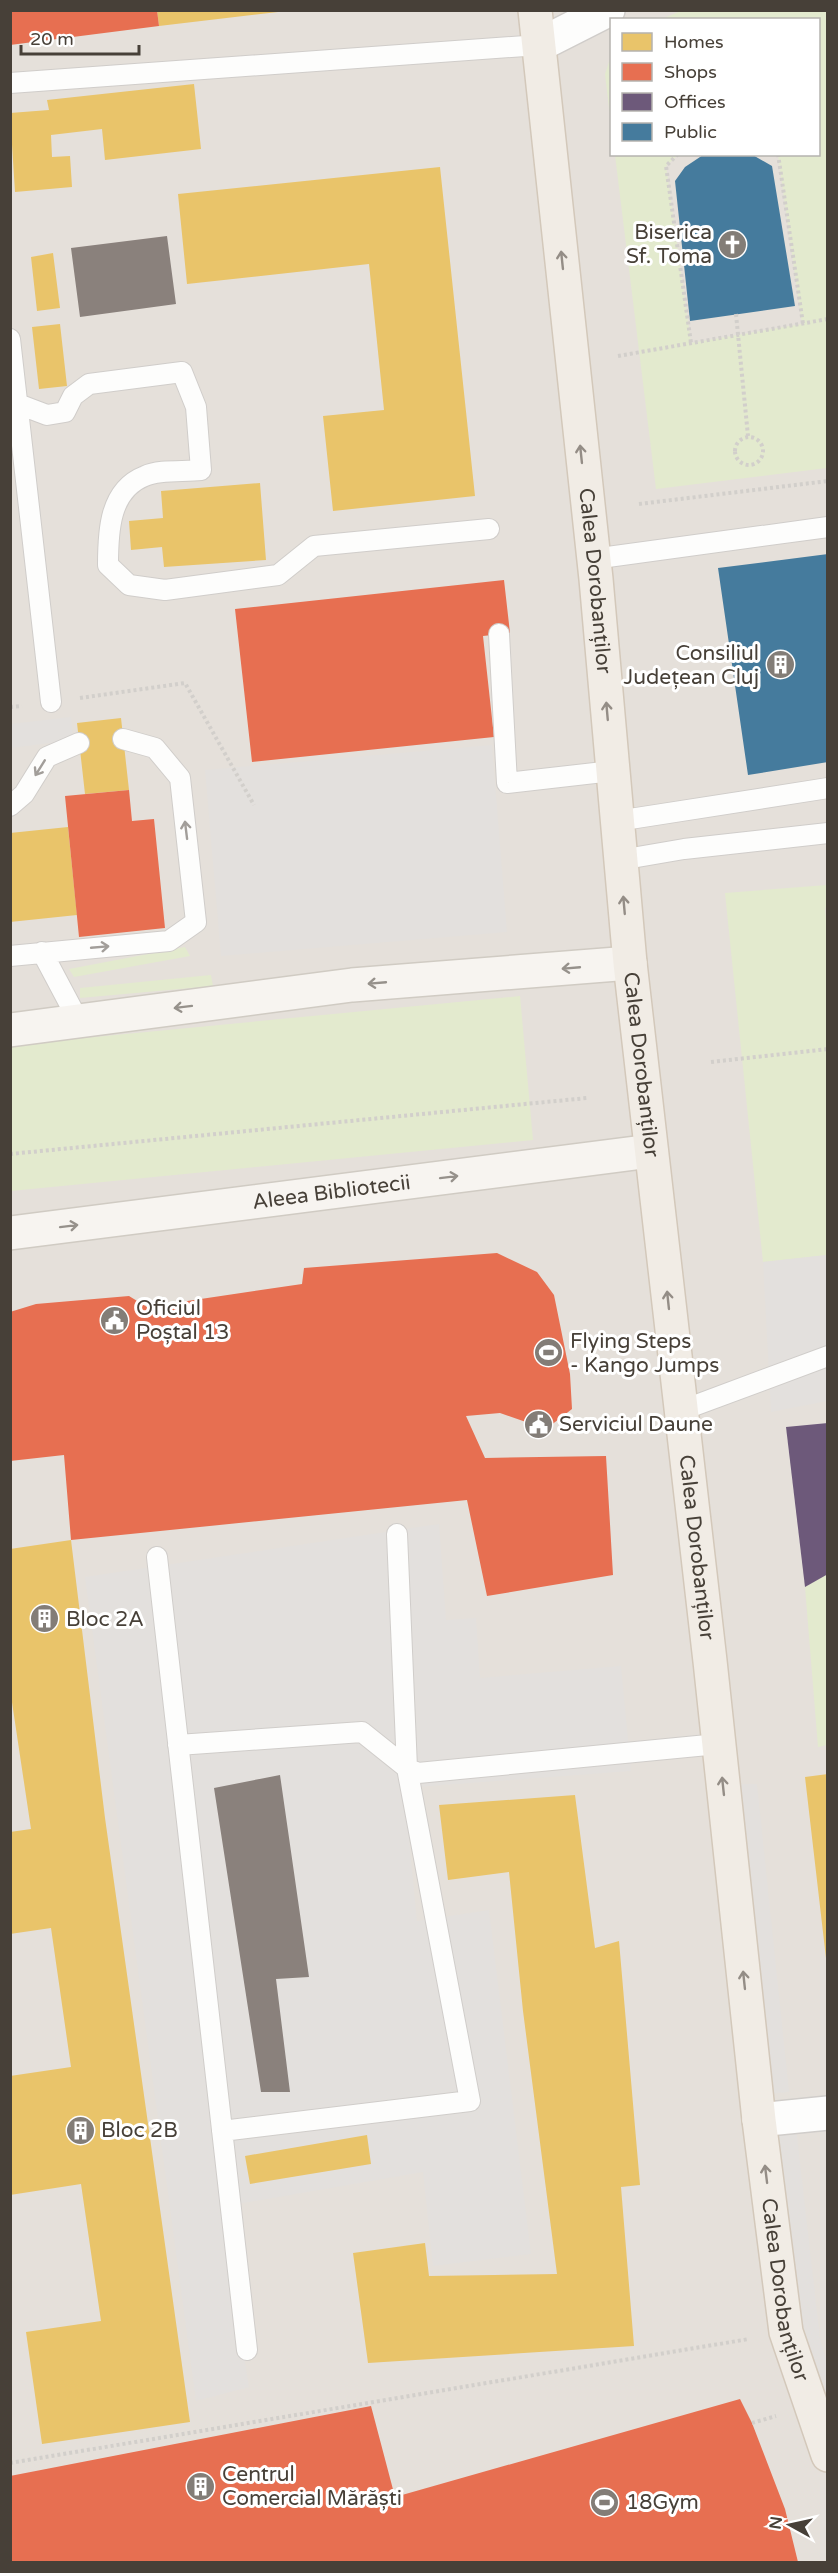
<svg xmlns="http://www.w3.org/2000/svg" width="838" height="2573" font-family="'Varela Round',sans-serif">
  <style>
    .residential { fill: #e5e0da; fill-rule: evenodd }
    .green { fill: #e3eace }
    .parking { fill: #e3e0dd }
    .homes { fill: #e9c46a }
    .shops { fill: #e76f51 }
    .offices { fill: #6d597a }
    .public { fill: #457b9d }
    .industry { fill: #8a817c }
    .lines { fill: none; stroke-linecap: round; stroke-linejoin: round }
    .service-casing { stroke: #d0cdca; stroke-width: 22 }
    .minor-casing { stroke: #d0cdca; stroke-width: 36 }
    .secondary-casing { stroke: #d0cbc3; stroke-width: 36 }
    .primary-casing { stroke: #d3c8ba; stroke-width: 36 }
    .path { stroke: #d2cfcb; stroke-width: 4; stroke-dasharray: 3 3; stroke-linecap: butt }
    .service { stroke: #fdfdfc; stroke-width: 20 }
    .minor { stroke: #fdfdfc; stroke-width: 33 }
    .secondary { stroke: #f7f4f0; stroke-width: 33 }
    .primary { stroke: #f1ece5; stroke-width: 33 }
    .oneway { stroke: #948d86 }
    .oneway2 { stroke: #a29e9a }
    .oneway3 { stroke: #96918b }
    .labels { text-anchor: middle; stroke-width: 6; stroke-linejoin: round; paint-order: stroke }
    .poi-label { font-size: 21px; fill: #474038; stroke: #fff; text-anchor: start }
    .street-label { font-size: 21px; fill: #474038; stroke: #fff }
  </style>
  <rect width="100%" height="100%" fill="#f2efec"/>
  <path class="residential" d="M11,11h816v2551h-816zM612,20h206v134h-206z"/>
  <path class="green" d="M683,10l144,1v457l-171,21 -41,-334h63l-12,11 25,177 111,-19 -24,-169 40,-1v-134l-156,-1z
    M611,56v68l-6,-50z
    M827,885v22l-2,1 3,34 -1,313 -64,7 -38,-369z
    M185,947l5,9 -116,21 -5,-8z
    M211,975l2,11 -133,12v-10z
    M520,996l13,144 -522,51v-146z
    M827,1574v171l-9,2 -13,-160z"/>
  <path class="parking" d="M71,717l2,23 -62,8 -1,-24z
    M492,745l15,187 -286,24 -16,-186z
    M827,1255v146l-56,11 -8,-150z
    M439,1524l7,96 30,-2 4,60 141,-12 10,105 -227,17 13,133 72,-11 42,344 -98,12 -10,-94 -203,35 29,180 -53,14 -111,-824z
    M729,1784h28l32,308 -22,2z
    M796,2127l24,212 7,24v72l-35,-104 -25,-203z"/>
  <path class="homes" d="M157,10h120l1,2 -119,14z
    M194,84l7,65 -96,11 -3,-31 -51,6 1,22 18,-1 2,31 -57,5 -5,-79 39,-3 -2,-10z
    M440,167l35,329 -142,15 -10,-95 61,-6 -15,-146 -182,20 -9,-90z
    M53,253l7,55 -23,3 -6,-54z
    M60,324l7,62 -28,3 -7,-62z
    M260,483l6,77 -102,7 -2,-20 -31,3 -2,-29 34,-3 -2,-27z
    M121,718l8,72 -44,4 -8,-71z
    M68,827l9,88 -67,7v-89z
    M71,1540l34,278 85,604 -148,22 -16,-112 75,-11 -20,-137 -71,11v-119l61,-9 -20,-139 -41,6v-102l21,-3 -21,-140v-140z
    M828,1774v183l-2,1 -21,-181z
    M575,1795l20,153 24,-7 21,244 -19,2 13,159 -266,17 -15,-110 72,-10 4,33 128,-2 -34,-263 -14,-139 -61,8 -9,-75z
    M367,2135l4,29 -121,20 -5,-28z"/>
  <path class="shops" d="M10,10h147l2,16 -149,19z
    M504,580l6,53 -27,3 11,101 -242,25 -17,-153z
    M129,790l3,31 22,-2 11,109 -86,9 -14,-141z
    M497,1253l40,19 17,23 16,79 2,35 -26,20 -46,-16 -34,3 19,42 121,-2 7,119 -126,21 -20,-96 -396,40 -7,-85 -54,6v-149l26,-8 93,-8 18,11 155,-23 2,-16z
    M740,2399l12,24 33,86 13,53h-788v-86l361,-70 24,91z"/>
  <path class="offices" d="M828,1423v151l-23,13 -19,-160z"/>
  <path class="public" d="M751,154l21,12 23,140 -105,15 -15,-140 10,-14 18,-12z
    M828,554v208l-80,13 -30,-207z"/>
  <path class="industry" d="M167,236l9,68 -96,13 -9,-69z
    M280,1775l29,202 -33,2 14,113h-29l-47,-304z"/>
  <g class="lines">
    <defs>
      <path id="service" d="M10,83l529,-38
        M10,339l41,363
        M18,404l29,11 18,-3 8,-16 16,-12 93,-12 14,35 5,63c-17,2 -41,-1 -56,6 -36,14 -37,56 -37,89l21,20 36,5 113,-15 36,-29 175,-17
        M593,559l235,-32
        M499,634l8,149 105,-12
        M10,806l14,-12 23,-37 32,-14
        M617,821l211,-33
        M620,860l64,-11 144,-16
        M42,952l36,68
        M10,956l159,-15 27,-19 -16,-144 -25,-30 -32,-9
        M680,1411l148,-55
        M397,1534l10,234 11,5 300,-29
        M157,1557l90,793
        M178,1745l184,-13 45,36 63,333 -248,30"/>
      <path id="minor" d="M539,45l69,-35
        M759,2120l69,-7"/>
      <g id="secondary">
        <path d="M10,1030l342,-45 278,-22"/>
        <path id="s1" d="M10,1233l641,-82"/>
      </g>
      <g id="primary">
        <path id="s2" d="M535,10l61,569 34,384 80,698 49,459 27,212 42,123"/>
      </g>
    </defs>
    <use href="#service" class="service-casing"/>
    <use href="#minor" class="minor-casing"/>
    <use href="#secondary" class="secondary-casing"/>
    <use href="#primary" class="primary-casing"/>
    <path class="path" d="M678,154l-12,12 25,177
      M778,154l25,170
      M736,314l12,122
      M618,356l210,-37
      M735 451a14 14 0 1 1 28 0a14 14 0 1 1-28 0Z
      M639,504l189,-23
      M80,698l105,-15 69,122
      M10,707l12,-1
      M711,1062l117,-13
      M10,1154l577,-56
      M752,2423l24,-7
      M10,2463l739,-124"/>
    <use href="#service" class="service"/>
    <use href="#minor" class="minor"/>
    <use href="#secondary" class="secondary"/>
    <use href="#primary" class="primary"/>
  </g>
  <defs><path id="oneway-shaft" d="M-6 0H5M1.5-3L5.5 0L1.5 3" fill="none" stroke-width="1.6" stroke-linecap="round" stroke-linejoin="round" transform="scale(1.5)"/></defs>
  <g class="oneway">
    <use href="#oneway-shaft" transform="translate(562 260) rotate(-96)"/>
    <use href="#oneway-shaft" transform="translate(581 454) rotate(-96)"/>
    <use href="#oneway-shaft" transform="translate(607 711) rotate(-95)"/>
    <use href="#oneway-shaft" transform="translate(624 905) rotate(-95)"/>
    <use href="#oneway-shaft" transform="translate(668 1300) rotate(-96)"/>
    <use href="#oneway-shaft" transform="translate(723 1786) rotate(-96)"/>
    <use href="#oneway-shaft" transform="translate(744 1980) rotate(-96)"/>
    <use href="#oneway-shaft" transform="translate(766 2174) rotate(-97)"/>
  </g>
  <g class="oneway2">
    <use href="#oneway-shaft" transform="translate(40 768) rotate(122)"/>
    <use href="#oneway-shaft" transform="translate(186 830) rotate(-97)"/>
    <use href="#oneway-shaft" transform="translate(100 947) rotate(-5)"/>
  </g>
  <g class="oneway3">
    <use href="#oneway-shaft" transform="translate(571 968) rotate(175)"/>
    <use href="#oneway-shaft" transform="translate(377 983) rotate(175)"/>
    <use href="#oneway-shaft" transform="translate(183 1007) rotate(173)"/>
    <use href="#oneway-shaft" transform="translate(449 1177) rotate(-7)"/>
    <use href="#oneway-shaft" transform="translate(69 1226) rotate(-7)"/>
  </g>
  <defs>
    <symbol id="church-disc" viewBox="-11 -11 22 22"><circle r="9.5" fill="#837d77" stroke="#fff"/><path d="M-1.2-6h2.4v3.5h3.3v2.4h-3.3V6h-2.4V-.1h-3.3v-2.4h3.3Z" fill="#fff"/></symbol>
    <symbol id="building-disc" viewBox="-11 -11 22 22"><circle r="9.5" fill="#837d77" stroke="#fff"/><path d="M-4-6H4V6H1V3H-1V6H-4ZM-2.5-4.3h1.7v1.8h-1.7ZM.8-4.3h1.7v1.8H.8ZM-2.5-1h1.7V.8h-1.7ZM.8-1h1.7V.8H.8Z" fill="#fff"/></symbol>
    <symbol id="civic-disc" viewBox="-11 -11 22 22"><circle r="9.5" fill="#837d77" stroke="#fff"/><path d="M-.6-6.5H3V-4.5H.6V-3L4-1V1h2V6H-6V1h2V-1L-.6-3ZM-1.2 2.5V6h2.4V2.5Z" fill="#fff"/></symbol>
    <symbol id="stadium-disc" viewBox="-11 -11 22 22"><circle r="9.5" fill="#837d77" stroke="#fff"/><path d="M0-5a6.5 5 0 1 0 0 10a6.5 5 0 1 0 0-10ZM-3.5-1.8h7v3.6h-7Z" fill="#fff"/></symbol>
  </defs>
  <g fill-rule="evenodd">
    <use href="#church-disc" x="716" y="228" width="33" height="33"/>
    <use href="#building-disc" x="764" y="648" width="33" height="33"/>
    <use href="#civic-disc" x="98" y="1304" width="33" height="33"/>
    <use href="#stadium-disc" x="532" y="1336" width="33" height="33"/>
    <use href="#civic-disc" x="522" y="1408" width="33" height="33"/>
    <use href="#building-disc" x="28" y="1602" width="33" height="33"/>
    <use href="#building-disc" x="64" y="2114" width="33" height="33"/>
    <use href="#building-disc" x="184" y="2470" width="33" height="33"/>
    <use href="#stadium-disc" x="588" y="2486" width="33" height="33"/>
  </g>
  <g class="labels">
    <g class="poi-label">
      <text x="712" y="239" text-anchor="end">Biserica<tspan x="712" dy="24">Sf. Toma</tspan></text>
      <text x="759" y="660" text-anchor="end">Consiliul<tspan x="759" dy="24">Județean Cluj</tspan></text>
      <text x="136" y="1315">Oficiul<tspan x="136" dy="24">Poștal 13</tspan></text>
      <text x="570" y="1348">Flying Steps<tspan x="570" dy="24">- Kango Jumps</tspan></text>
      <text x="559" y="1431">Serviciul Daune</text>
      <text x="66" y="1626">Bloc 2A</text>
      <text x="101" y="2137">Bloc 2B</text>
      <text x="222" y="2481">Centrul<tspan x="222" dy="24">Comercial Mărăști</tspan></text>
      <text x="626" y="2509">18Gym</text>
    </g>
    <g class="street-label">
      <text dy="7" stroke="none"><textPath href="#s2" startOffset="574">Calea Dorobanților</textPath></text>
      <text dy="7" stroke="none"><textPath href="#s2" startOffset="1060">Calea Dorobanților</textPath></text>
      <text dy="7" stroke="none"><textPath href="#s1" startOffset="324">Aleea Bibliotecii</textPath></text>
      <text dy="7" stroke="none"><textPath href="#s2" startOffset="1546">Calea Dorobanților</textPath></text>
      <text dy="7" stroke="none"><textPath href="#s2" startOffset="2294">Calea Dorobanților</textPath></text>
    </g>
  </g>
  <rect width="838" height="2573" fill="none" stroke="#474038" stroke-width="24"/>
  <rect x="610" y="18" width="210" height="138" fill="#ffffff" stroke="#b5b3af" stroke-width="1.5"/>
  <rect x="622" y="33" width="30" height="18" fill="#e9c46a" stroke="#b5b3af" stroke-width="1.5"/>
  <text x="664" y="48" font-size="18" fill="#474038">Homes</text>
  <rect x="622" y="63" width="30" height="18" fill="#e76f51" stroke="#b5b3af" stroke-width="1.5"/>
  <text x="664" y="78" font-size="18" fill="#474038">Shops</text>
  <rect x="622" y="93" width="30" height="18" fill="#6d597a" stroke="#b5b3af" stroke-width="1.5"/>
  <text x="664" y="108" font-size="18" fill="#474038">Offices</text>
  <rect x="622" y="123" width="30" height="18" fill="#457b9d" stroke="#b5b3af" stroke-width="1.5"/>
  <text x="664" y="138" font-size="18" fill="#474038">Public</text>
  <g transform="translate(790 2525) rotate(278)" stroke="#ffffff" stroke-width="4.5" paint-order="stroke">
  <path d="M0-4.5L10 22L0 15L-10 22Z" fill="#474038"/>
  <text y="-9" font-size="16" font-weight="bold" text-anchor="middle" fill="#474038">N</text>
  </g>
  <path d="M21 45v9h118v-9" fill="none" stroke="#474038" stroke-width="3"/>
  <text x="30" y="45" font-size="18" fill="#474038" stroke="#ffffff" stroke-width="4.5" paint-order="stroke">20 m</text>
</svg>
